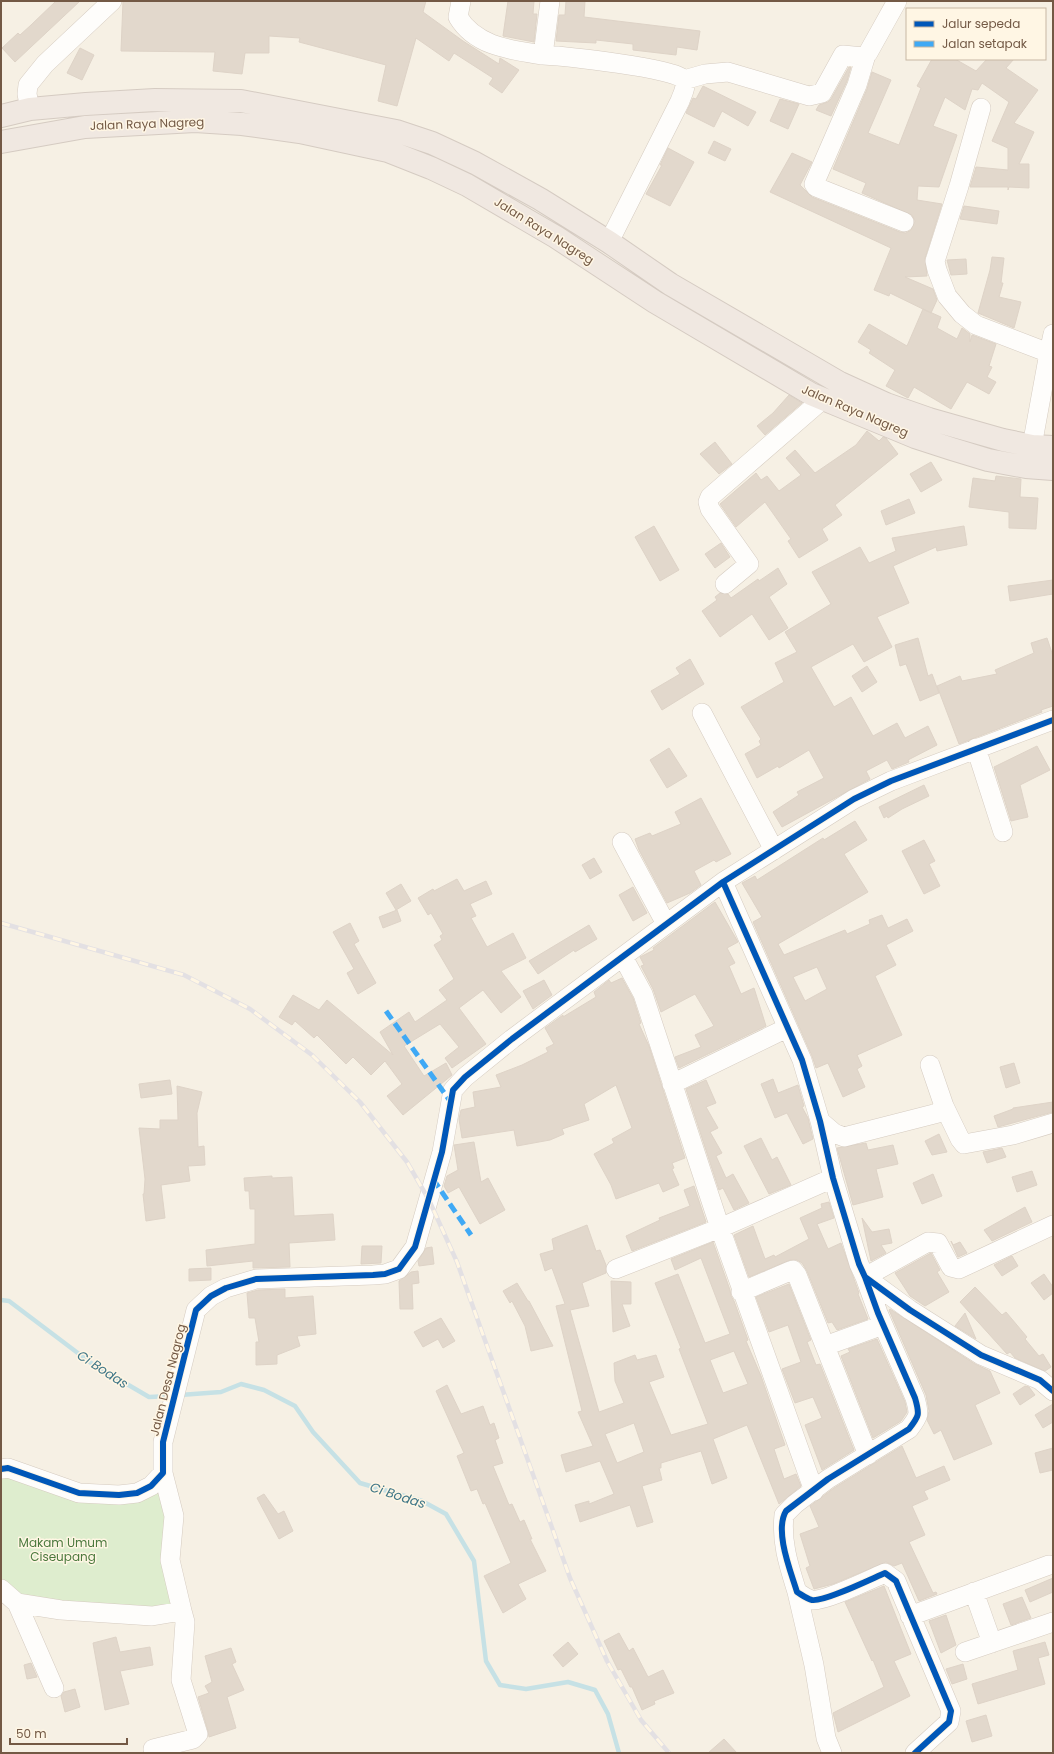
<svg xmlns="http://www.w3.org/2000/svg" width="1054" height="1754" font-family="Poppins,sans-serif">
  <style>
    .green { fill: #deedce }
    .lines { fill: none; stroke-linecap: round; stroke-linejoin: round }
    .stream { stroke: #c6e1e5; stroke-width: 4.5 }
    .building { fill: #e2d8cc; stroke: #ded3c7; fill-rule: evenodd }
    .minor-casing { stroke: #d5cbc0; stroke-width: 20 }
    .highway-casing { stroke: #d5cbc2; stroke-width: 24 }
    .minor { stroke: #fefdfb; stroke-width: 19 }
    .highway { stroke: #f0e8e1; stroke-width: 22 }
    .rail-casing { stroke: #e3e0e3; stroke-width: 4.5 }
    .rail { stroke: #fff6e4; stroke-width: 3; stroke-dasharray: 9; stroke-linecap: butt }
    .quiet { stroke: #3fa9f5; stroke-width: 5; stroke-dasharray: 10 5; stroke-linecap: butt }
    .cycleway-casing { stroke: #fff6e4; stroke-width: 8 }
    .cycleway { stroke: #0057b8; stroke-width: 6 }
    .labels { text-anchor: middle; stroke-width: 3; stroke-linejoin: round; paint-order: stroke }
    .street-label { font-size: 12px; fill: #735945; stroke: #fff6e4 }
    .park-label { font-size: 12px; fill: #4b793d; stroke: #fff6e4 }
    .water-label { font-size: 13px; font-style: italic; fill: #3f7687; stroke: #fff6e4 }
  </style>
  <rect width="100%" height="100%" fill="#f6f0e4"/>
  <path class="green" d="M1,1469l118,26 44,-22 19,138 -121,-1 -60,-21z"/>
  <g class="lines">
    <path class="stream" d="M1,1300l8,1 82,62 58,34 22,-1
      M180,1395l41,-3 20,-8 23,6 31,16 18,26 47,51 62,18 24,13 28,47 12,100 14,24 26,4 42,-7 27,8 13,24 11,39"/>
  </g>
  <path class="building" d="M56,1h24l-65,61 -13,-14 16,-15 2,2 11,-10z
    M123,1h303l-3,11 40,29 36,23 1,-6 19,12 -17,23 -13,-9 4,-6 -39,-25 -5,8 -33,-23 -19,68 -19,-5 8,-36 -87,-23 1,-4 -31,-2v17h-24l-3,21 -29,-3 2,-19 -94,-1z
    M508,1h26l-1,13h4l-3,28 -31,-6z
    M566,1h19l-1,16 116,14 -3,19 -20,-3 -1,8 -43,-5v-6l-37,-4v3l-40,-2 3,-26h6z
    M80,48l14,7 -12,25 -15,-7z
    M932,59h23l21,12 11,-12h27l-8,9 32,22 -24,33 20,9 -15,32h10v24l-20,-1 -1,3v-3h-38l6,-20 32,3v-22l-16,-7 17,-39 -27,-19 -4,7 -6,-1 -7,21 -20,-13 -12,29 24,9 -18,52 -21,-1 -1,14 25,4 -17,54 2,18 -22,1 28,12 4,11 -6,13 -41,-20 -1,3 -15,-6 17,-42 -121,-56 22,-39 20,9 -12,23 12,12 88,35 6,1 5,-3 4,-9 -3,-6 -50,-22 4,-10 -33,-14 34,-80 5,-17 19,8 -23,53 31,12 22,-57 -4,-2z
    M849,67h2l-4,14 -16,35 -15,-6 3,-5 9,-3 3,-3z
    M703,86l53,26 -8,14 -26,-15 -8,16 -28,-14 7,-15 3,1z
    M780,99l19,5 -11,25 -18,-8z
    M714,141l17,8 -6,12 -17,-8z
    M668,148l26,14 -24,44 -24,-12 16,-29h-2z
    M964,206l35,5 -2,13 -37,-5z
    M992,257l12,1 -3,25h2l-4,14 22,5 -7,26 -36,-15 12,-43z
    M966,259l1,15 -16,1 -4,-15z
    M923,309l18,8 -4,11 20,11 5,-11 8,6v8l2,-7 24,9 -7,22 3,1 -5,10 9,5 -7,12 -22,-12 -16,27 -37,-22 -6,11 -22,-12 9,-16 -26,-17 2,-3 -13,-8 11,-18 38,22z
    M789,395l13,8 -37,32 -8,-9 16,-13z
    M867,431l12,10 4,-4 3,1 12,16 -63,51 7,10 -20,14 6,11 -29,18 -11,-17 3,-2 -26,-37 -29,25 -16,-23 36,-31 5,7 6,-4 12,15 22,-16 -15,-17 9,-8 20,23 41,-28z
    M715,442l17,22 -13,10 -19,-20z
    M931,462l11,18 -21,12 -11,-18z
    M996,476l25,3 -1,18 18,1 -2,31 -27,-1v-16l-40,-5 4,-29 22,3z
    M909,499l6,14 -29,12 -5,-14z
    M654,526l25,44 -19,11 -25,-44z
    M964,526l3,19 -30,6 -1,-4 -43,19 16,37 -32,14 15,30 -28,15 -11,-18 -42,23 23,40 17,-10 22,39 24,-13 8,15 23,-12 9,19 -29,15 1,2 -17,7 -5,-9 -21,11 4,8 -88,48 -9,-15 26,-17 -2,-3 27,-14 -15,-28 -30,18 -1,-2 -21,12 -12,-24 16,-9 -2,-4 2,-2 -20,-32 43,-25 -9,-19 22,-11 -12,-20 46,-28 -19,-32 48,-25 9,16 27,-12 -4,-13z
    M721,543l9,14 -15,11 -10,-14z
    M778,568l9,16 -18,13 19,31 -19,12 -17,-26 -32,23 -18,-26 15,-11 -2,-3 5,-4 8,1 3,4 27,-19 1,2z
    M1053,580v14l-43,7 -2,-15z
    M918,638l10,38 4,-2 7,19 -19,8 -14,-37 -6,2 -5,-21z
    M1047,638l6,18v50l-12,4 1,2 -83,32 -22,-58 23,-10 2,5 35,-7 -2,-4 39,-17 -3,-10z
    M690,659l14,25 -42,26 -11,-19 29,-17 -4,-6z
    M867,666l10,16 -15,10 -10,-16z
    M1037,746l13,24 -30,15 8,32 -17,4 -17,-54z
    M669,748l18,28 -20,12 -17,-28z
    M924,785l5,11 -27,13 -14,9 -1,-2 -3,2 -5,-11z
    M701,798l30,56 -15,8 -2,-2 -20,11 7,14 -11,8 -23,10 -28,-53 -4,-11 15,-6 2,3 29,-12 -6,-12z
    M855,821l12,19 -23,14 24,38 -90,52 6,11 61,-25 2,4 23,-10 -1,-4 13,-5 6,13 19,-9 6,12 -27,14 10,20 -21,11 27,59 -45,20 5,11 -5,3 8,18 -22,10 -15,-34 -12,5 -4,-12 -59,-134 9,-5 -20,-34 13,-7 2,4 66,-42 1,2zM817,967l10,22 -22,12 -12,-24z
    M924,840l11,21 -6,3 11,22 -16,8 -22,-43z
    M594,858l8,14 -12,7 -8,-14z
    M457,879l7,12 22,-10 6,13 -22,10 6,12 -5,2 16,29 26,-14 13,25 -25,13 20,26 -20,16 -18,-23 -24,18 27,36 -34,24 -7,-10 14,-11 -19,-23 -36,22 20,30 22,-13 6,12 -49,40 -16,-19 15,-12 -17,-23 -14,14 -18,-18 -7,7 -29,-29 -3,3 -19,-17 -3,4 -13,-8 14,-22 26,15 8,-10 66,55 -13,-23 29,-20 6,10 32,-22 -8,-10 15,-11 -20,-34 8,-5 -2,-4 3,-2 -12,-21 -3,2 -10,-17 15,-9 1,2z
    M401,884l10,17 -15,9 -10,-17z
    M633,887l14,26 -14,8 -14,-26z
    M715,902l23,40 -11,6 8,15 -6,3 12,28 13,-6 12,38 -87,42 -4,-11 26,-10 -6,-12 19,-9 -19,-32 -34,18 -8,-23 -12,-23 3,-1 -4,-8 14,-7 -1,-2z
    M397,910l4,11 -18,7 -4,-11z
    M350,923l9,18 -5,3 22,39 -18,11 -11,-21 7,-4 -21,-37z
    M589,925l8,14 -22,13 -1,-2 -36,24 -9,-13z
    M622,978l11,20 8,25 -2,1 10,22 36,112 -13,5 2,5 -2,1 7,16 -16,7 -4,-9 -43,16 -5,-14 -17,-31 20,-11 -2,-4 20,-11 -16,-43 -32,19 5,16 -27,9 2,5 -14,6 -33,6 -3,-16 -52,8 -3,-19 2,-9 14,-3 -2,-15 28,-5 -5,-12 26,-10 26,-13 -2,-4 8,-4 -9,-16 18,-13v2l33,-20 -2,-5 15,-12 2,3z
    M544,980l8,15 -19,14 -10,-18z
    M1014,1063l6,20 -14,5 -6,-21z
    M773,1079l5,14 20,-8 6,21 -2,1 6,11 5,21 -10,5 -16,-31 -12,5 -14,-34z
    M170,1080l2,14 -31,4 -2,-14z
    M706,1080l10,23 -10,4 12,21 -8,4 12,21 -6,3 10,22 7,-4 16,29 -15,7 -11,-22 -4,2 -33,-101z
    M177,1086l25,6 -5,21 1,34 6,-1 1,19 -17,1 2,15 -29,4 4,33 -19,3 -3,-27h1l1,-15 -6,-51 21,1v-9h18z
    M1053,1102v10l-55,15 -4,-11 19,-7v-1z
    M939,1134l8,18 -15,3 -7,-14z
    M761,1138l11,22 5,-3 14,28 -22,9 -25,-48z
    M474,1142l7,40 7,-4 17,32 -25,14 -21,-37 -11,6 -4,-7 3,-10 11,-6 -4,-25z
    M866,1143l2,7 25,-5 5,19 -22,5 7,28 -30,8 -16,-57z
    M1002,1148l4,9 -19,6 -4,-11z
    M1032,1171l5,14 -20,7 -5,-15z
    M933,1174l9,22 -20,8 -9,-21z
    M272,1176v2l20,-1 2,39 39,-2 2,26 -46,3 1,24 -37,1v-7l-46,5 -1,-16 49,-6v-35h-5l-1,-18h-4l-1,-13z
    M694,1186l12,36 -74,29 -6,-15 34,-16 -1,-2 31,-12 -6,-16z
    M829,1202l5,16 -17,6 11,25 13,-6 18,50 -1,1 10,25 -31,11 -5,-8 -4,1 -21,-52 -5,-8 -5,-3h-7l-41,17 -15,-42 19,-9 12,33 9,-4 1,2 34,-18 -9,-21 22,-10 -1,-4z
    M1025,1207l7,15 -40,19 -8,-11z
    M862,1218l10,14 17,-3 3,14 -11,2 5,8 -15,8z
    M587,1225l9,26 4,-1 6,15v8l-24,10 7,23 -19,4 29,102 25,-9 -9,-22 -1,-18 21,-8 2,5 19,-5 8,22 -15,5 22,53 37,-11 -29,-75 2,-1 -26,-65 23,-9 27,69 25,-9 -29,-76 -26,12 -4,-11 42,-17 17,48 1,6 3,5 14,39 -2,1 15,35 24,69 -11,4 10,30 12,-5 5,12 -22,18 -32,-79 -34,14 14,39 -15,6 -11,-33 -40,12v5h-2l3,12 -20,6 11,36 -16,5 -7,-22 -50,17 -5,-17 14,-4v3l25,-10 -14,-33 -34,11 -5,-17 32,-9 -15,-34 4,-1 -26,-105 9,-2 -13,-36 -7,3 -5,-17 14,-4 -2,-11zM734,1351l14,33 -25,9 -13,-33zM634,1423l10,29 -27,11 -12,-29z
    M951,1241l2,4 7,-3 7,11 -9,4z
    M362,1246h20l-1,17 -20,1z
    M432,1247l2,17 -15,2 -1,-5 8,-13z
    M931,1253l9,17 -3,2 12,20 -24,14 -15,-10 -15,-23z
    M1012,1256l6,10 -16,10 -8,-11z
    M211,1268v12l-22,1v-12z
    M418,1271l1,12 -7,1 1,25h-13l-1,-28 12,-9z
    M1044,1274l9,13v6l-9,7 -13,-17z
    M611,1281l20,1v22h-9l8,22 -17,6z
    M517,1283l11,18h1l24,45 -22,5 -6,-25 -13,-25 -2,2 -7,-12z
    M789,1284l22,56 -4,2 9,23 4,-1 34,86 -32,20 -17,-45 17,-7 -9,-21 -18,6 -13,-34 19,-7 -13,-37 -19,7 -13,-35z
    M975,1287l27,28 4,-3 21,25 -2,2 14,17 4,-2 8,13 -6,4 -30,-13 -5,-6 -3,2 -47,-52z
    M285,1289v9l28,-2 3,38 -19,2 3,10 -23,9v9l-21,1v-23h3l-4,-24h-6l-2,-25 11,-3z
    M890,1309l85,55 15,7 10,22 -25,12 17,39 -38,16 -13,-30 -7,4 -7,-14 2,-9 -3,-16 -37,-85z
    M965,1313l11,26 -21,-13z
    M441,1318l14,23 -12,7 -5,-9 -15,8 -9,-15z
    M877,1339l28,63 2,10 -6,9 -28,17 -32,-82 9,-4 -2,-3z
    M447,1385l14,29 22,-8 7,19 4,-2 5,15 -4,2 8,23 -10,3 16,39 3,-1 8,18 4,-2 8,19h-2l16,32 -28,13 8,15 -23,14 -19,-37 27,-13 -26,-60 -2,1 -6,-15 -6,2 -14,-35 7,-3 -28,-62z
    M1025,1386l4,1 6,8 -15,10 -7,-11z
    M1053,1404v18l-10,6 -8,-13z
    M902,1446l14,32 28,-12 6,14 -26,11 4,8 -16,7 13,29 -16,7 24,51 3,-1 1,2 -18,7 -17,-38 -8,3 -8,-4 -53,22 -19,5 -8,-21 4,-2 -10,-32 19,-7 -9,-21 24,-18z
    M1053,1448v22l-13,3 -5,-20z
    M264,1494l14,20 6,-3 9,20 -14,8 -22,-41z
    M1053,1578v14l-23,10 -5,-12z
    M884,1586l27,68 -17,7 16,35 -72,36 -5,-19 51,-26 -11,-27 -1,1 -27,-59z
    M1022,1597l9,21 -20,7 -8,-21z
    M946,1615l10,30 -15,8 -12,-32z
    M619,1633l10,18 4,-3 15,29 15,-7 11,23 -20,8 1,3 -13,6 -10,-23h-2l-9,-18 -3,1 -14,-29z
    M116,1637l4,15 30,-5 3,18 -33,6 9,33 -24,6 -12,-67z
    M568,1642l10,12 -15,13 -10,-12z
    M1045,1642l4,13 -11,3 7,26 -67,20 -6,-20 46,-14 -5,-19z
    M231,1648l5,14 -4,2 12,26 -17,7 9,31 -27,9 -1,-6 -10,-34 11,-4 -4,-7 7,-4 -7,-26z
    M31,1663l6,14 -10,2 -3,-14z
    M963,1664l4,15 -15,5 -6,-15z
    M75,1689l5,18 -15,5 -4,-16 3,-4z
    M986,1715l6,21 -20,6 -6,-21z
    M724,1739l13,14h-29z"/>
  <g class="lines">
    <defs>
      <path id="minor" d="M461,1l-3,16c18,30 54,33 85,38
        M550,1l-7,54c18,1 135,13 141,25 3,7 -2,15 -4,21l-71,141
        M866,55l-9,30 -43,99 2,3 88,35
        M684,80l21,-6 23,-2 81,24 13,-3 21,-38 20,2 5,-4 29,-52
        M981,108l-22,78 -24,75 2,9 10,26 15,18 14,11 73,28 -17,93
        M30,109l-3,-15 1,-9 17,-21 67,-63
        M1049,353l4,-19
        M725,584l24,-20 -39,-55 -2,-7 2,-5 113,-98
        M702,713l72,137
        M1053,720l-162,61 -37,18 -131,83 79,178 18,61 13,57 26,86 6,13 45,33 71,45 59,25 13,11
        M976,748l27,84
        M622,842l44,82
        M672,1084l115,-56
        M944,1106l16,33 4,5 49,-9 40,-12
        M820,1121l14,12 10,4 94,-24 6,-7 -14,-41
        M616,1269l104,-41 -77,-234 -20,-37
        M741,1292l49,-21 3,-1 4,5 71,180
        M825,1346l58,-21
        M1,1469l7,-1 71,25 40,2 18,-2 14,-7 12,-13v-31l33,-132 15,-14 15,-8 30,-9 117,-4 12,-1 14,-5 16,-22 27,-95 11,-62 12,-13 47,-38 211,-157
        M163,1473l11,43 -4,44 12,51
        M814,1491l-94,-263 113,-50
        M1,1589l16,14 44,7 91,6 30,-5 3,11 -4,58 17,54 -5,5 -40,10
        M797,1592l17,73 12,73 6,15
        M974,1592l18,51
        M17,1603l37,85
        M910,1616l139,-51
        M965,1652l88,-30
        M915,1753l34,-31 2,-11 -55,-130 -11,-8c-14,6 -61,29 -73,27 -5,-1 -10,-5 -15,-8 -8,-26 -16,-49 -13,-77l11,-11 33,-25 81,-50c10,-13 11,-14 6,-31l-37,-85 -13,-36 63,-35 10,1 13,24 8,2 94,-44"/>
      <path id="highway" d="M1,116l29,-7 56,-5 69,-4 86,1 155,30 36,12 43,20 65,36 69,43 61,42 170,99 46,21 43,15 74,21 29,6 21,1
        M1,142l84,-15 110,-6 47,3 58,8 88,19 43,17 36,17 89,52 99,65 156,92 104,43 37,12 36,11 38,7 27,2"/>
    </defs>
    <use href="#minor" class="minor-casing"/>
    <use href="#highway" class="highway-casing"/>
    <use href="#minor" class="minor"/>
    <use href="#highway" class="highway"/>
    <defs>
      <path id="rail" d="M1,923l183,52 66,34 62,46 48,47 47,60 22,38 28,62 113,316 37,83 34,59 28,33"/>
    </defs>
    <use href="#rail" class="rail-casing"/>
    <use href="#rail" class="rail"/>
    <path class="quiet" d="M386,1011l64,90
      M433,1179l38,56"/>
    <defs>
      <path id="cycleway" d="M1053,720l-162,61 -37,18 -131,83 79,178 18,61 13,57 26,86 6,13 45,33 71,45 59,25 13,11
        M865,1277l13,36 37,85c5,17 4,18 -6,31l-81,50 -42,32c-12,20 5,61 11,81 5,3 10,7 15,8 12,2 59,-21 73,-27l11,8 55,130 -2,11 -34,31
        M1,1469l7,-1 71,25 40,2 18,-2 14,-7 12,-13v-31l33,-132 15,-14 15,-8 30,-9 117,-4 12,-1 14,-5 16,-22 27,-95 11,-62 12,-13 47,-38 211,-157"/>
    </defs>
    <use href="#cycleway" class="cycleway-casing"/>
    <use href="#cycleway" class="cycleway"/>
  </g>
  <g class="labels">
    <g class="street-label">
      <text transform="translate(147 124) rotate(-2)" y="4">Jalan Raya Nagreg</text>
      <text transform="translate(544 231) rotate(32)" y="4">Jalan Raya Nagreg</text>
      <text transform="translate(855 411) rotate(23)" y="4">Jalan Raya Nagreg</text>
      <text transform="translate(168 1380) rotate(-76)" y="4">Jalan Desa Nagrog</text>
    </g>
    <g class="park-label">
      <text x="63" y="1547">Makam Umum<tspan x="63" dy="14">Ciseupang</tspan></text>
    </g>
    <g class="water-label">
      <text transform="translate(103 1369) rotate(33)" y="5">Ci Bodas</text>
      <text transform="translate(398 1495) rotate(18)" y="5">Ci Bodas</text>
    </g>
  </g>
  <rect width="1054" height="1754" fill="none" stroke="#735945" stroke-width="4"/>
  <rect x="906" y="8" width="140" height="52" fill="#fff6e4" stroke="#c7b7a4"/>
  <rect x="914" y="21" width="20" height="6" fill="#0057b8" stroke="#c7b7a4"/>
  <text x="942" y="28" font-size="12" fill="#735945">Jalur sepeda</text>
  <rect x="914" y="41" width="20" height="6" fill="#3fa9f5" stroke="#c7b7a4"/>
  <text x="942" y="48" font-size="12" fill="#735945">Jalan setapak</text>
  <path d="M10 1738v6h117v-6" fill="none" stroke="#735945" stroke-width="2"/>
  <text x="16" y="1738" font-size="12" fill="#735945" stroke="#fff6e4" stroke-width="3" paint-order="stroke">50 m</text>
</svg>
